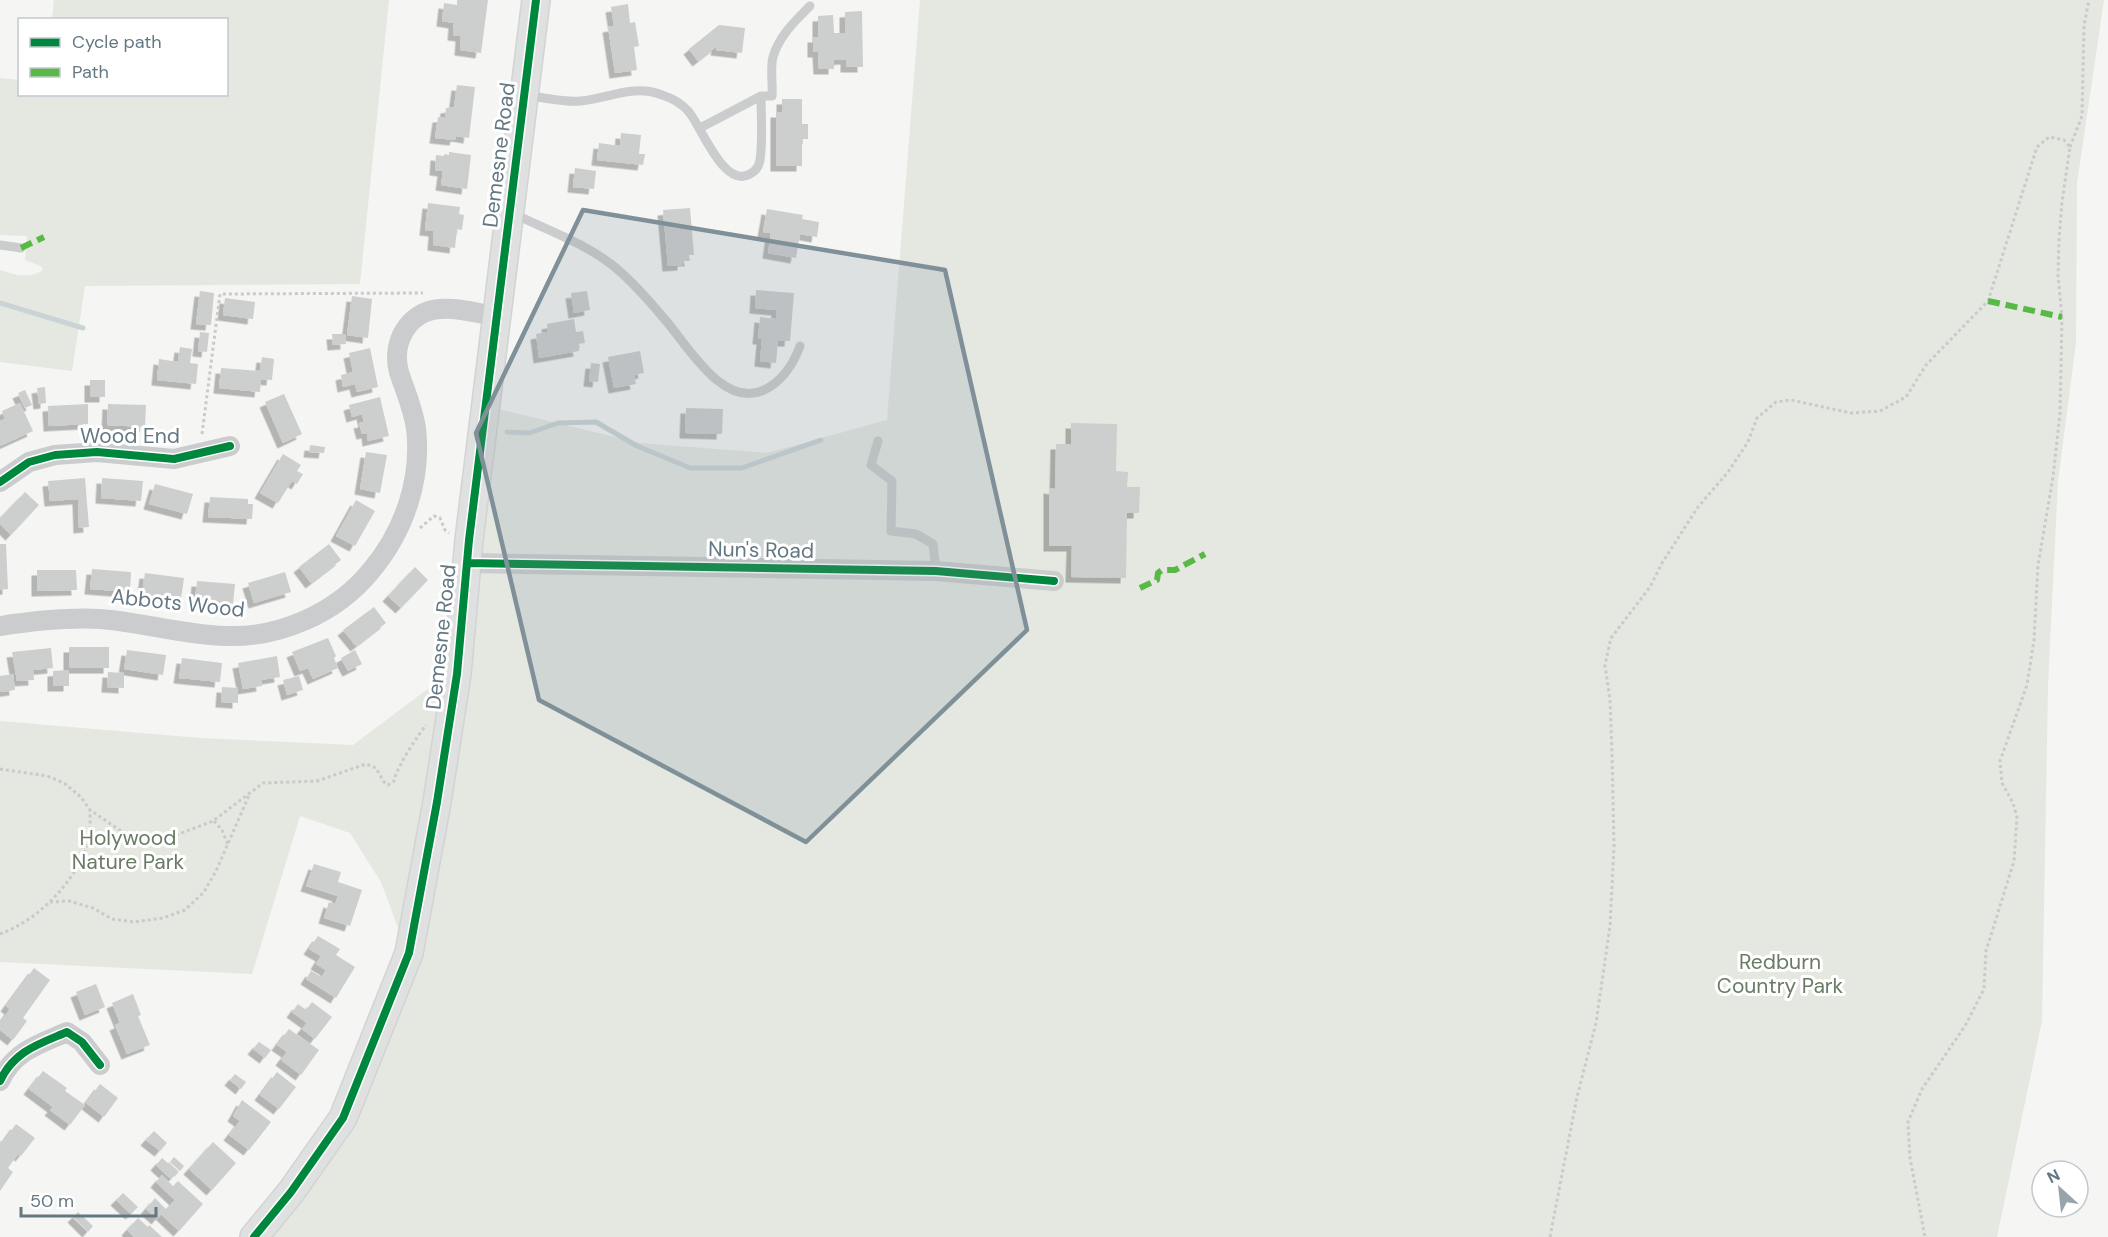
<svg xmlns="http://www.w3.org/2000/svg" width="2108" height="1237" font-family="'DM Sans',sans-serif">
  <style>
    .green { fill: #e4e8e1 }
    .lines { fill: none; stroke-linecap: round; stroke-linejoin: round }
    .stream { stroke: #cad4d6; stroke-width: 5 }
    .building { fill: #cdcece; filter: url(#shadow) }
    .secondary-casing { stroke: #d2d3d4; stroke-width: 30 }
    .path { stroke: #c9caca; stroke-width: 3; stroke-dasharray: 3 3; stroke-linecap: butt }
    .lane { stroke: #cacccd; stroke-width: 9 }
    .street { stroke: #cacccd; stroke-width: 20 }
    .secondary { stroke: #dfe0e0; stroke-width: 27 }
    .quiet { stroke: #58b947; stroke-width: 6; stroke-dasharray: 12 6; stroke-linecap: butt }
    .cycleway-casing { stroke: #fff; stroke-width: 11 }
    .cycleway { stroke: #00873e; stroke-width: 8 }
    .marked { fill: #809099; fill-opacity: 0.2; stroke: #809099; stroke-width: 4.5; stroke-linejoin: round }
    .labels { text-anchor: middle; stroke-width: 6; stroke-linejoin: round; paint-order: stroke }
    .street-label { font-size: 21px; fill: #647884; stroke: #fff }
    .park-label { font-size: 21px; fill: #697b63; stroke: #fff }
  </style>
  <defs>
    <filter id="shadow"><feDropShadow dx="-5.5" dy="5.5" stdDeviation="0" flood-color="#0004"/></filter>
  </defs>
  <rect width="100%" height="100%" fill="#f5f5f3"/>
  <path class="green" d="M54,0h335l-29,284 -275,2 -13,85 -72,-9v-92c14,5 30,9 43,0l-2,-4 -16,-6 2,-24 -27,-1v-157l19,2 1,14h206v-74l-174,-1z
    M920,0h1184l-27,183 -1,160 -18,138 -10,204 -6,336 -45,216h-1743l89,-119 66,-165 77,-547 154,37 127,10 120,-33z
    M445,676l-44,260 -20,-54 -31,-49 -50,-17 -48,158 -252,-12v-241l200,17 153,7z"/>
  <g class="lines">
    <path class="stream" d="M0,303l83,25
      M507,432l22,1 29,-10 38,-1 41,24 53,22h52l79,-28"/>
  </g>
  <path class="building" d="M457,0h31l-7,53 -21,-3 1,-14 -8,-1 1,-12 -12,-2 2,-18 13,2z
    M628,4l2,19 5,-1 4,24 -5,1 3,23 -22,3 -7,-46 6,-1 -3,-19z
    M862,11l1,56h-17v-8l-12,1v9h-15l-1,-17h-5v-15h5v-21l15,-1 1,18h11v-21z
    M719,25l26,3 -3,25 -26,-3 1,-4 -19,15 -9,-12z
    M457,85l18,2 -6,51 -13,-2 -1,4 -20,-2 3,-21h7l1,-9 8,-1z
    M782,99h20v25h6v15h-6v27h-26v-54h6z
    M621,133l20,2 -2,19h6l-2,11 -46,-5 2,-17 21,3z
    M449,152l22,3 -4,34 -26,-4 2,-14 -8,-1 1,-15 8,1v-2l5,1z
    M575,168l21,3 -2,18 -21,-2z
    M428,203l32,4 -1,7 5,1 -2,15 -5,-1 -2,19 -22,-3 1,-14 -9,-1z
    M690,208l4,47h-5l1,6h-7v4l-15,1 -5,-56z
    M767,209l36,6 -1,4 17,3 -2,15 -17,-3 -4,24 -28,-5 3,-20 -8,-1z
    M756,290l38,3 -4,48h-12l-2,22 -16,-2 2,-22h-4l2,-22 16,2 1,-9 -22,-2z
    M200,291l14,2 -3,32 -15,-1z
    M587,291l3,19 -16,3 -3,-20z
    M352,296l20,3 -4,39 -21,-3z
    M225,298l30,4 -2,17 -30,-4z
    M574,319l2,13 7,-1 2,12 -7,1 1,7 -40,7 -3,-24 12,-2 -1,-8z
    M200,332l9,1 -2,19 -9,-1z
    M332,334h13l1,10 -13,1z
    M180,347l12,2 -2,14 8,1 -2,20 -39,-4 2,-21 19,3z
    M370,348l8,39 -21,5 -2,-8 -12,3 -2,-12 12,-3 -4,-19z
    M640,351l4,22 -10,2 2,9 -22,4 -6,-31z
    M262,357l12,2 -2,21 -11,-1 -1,13 -41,-4 2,-20 39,3z
    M591,363l9,1 -2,18 -9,-1z
    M90,380h15v17h-15z
    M45,387l1,16 -7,1 -2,-16z
    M25,390l7,15 -7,3 -7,-15z
    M284,394l18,40 -19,9 -18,-41z
    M380,397l9,39 -21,5 -1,-8 -5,1 -3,-11 5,-1 -2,-8 -10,3 -3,-12z
    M20,403l13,28 -33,15v-25l5,-2 -3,-8z
    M88,404v20l-39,2 -1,-20z
    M108,404l38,1 -1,22 -38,-2z
    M686,408l37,1 -1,25 -37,-1z
    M1071,423l46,1 -1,47 12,1 -1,15h13l-1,26h-12l-1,65 -55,-1 1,-31h-23v-58l6,1 1,-45h15z
    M310,445l15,2 -1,6 -15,-1z
    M366,452l21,3 -7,38 -20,-4z
    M283,454l18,11 -4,6 6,3 -6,10 -5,-3 -14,22 -18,-10z
    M85,478l4,49 -10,1 -1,-29 -28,2 -2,-20z
    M102,478l41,3 -2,20 -40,-3z
    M155,484l38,10 -6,20 -38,-10z
    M25,492l14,13 -28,30 -11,-11v-6z
    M210,497l38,2v5h5l-1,15 -44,-2z
    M356,500l19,11 -20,35 -19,-10z
    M0,544h6l2,45 -8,1z
    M329,544l12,16 -30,23 -12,-16z
    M415,567l13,13 -27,28 -13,-12z
    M92,569l39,3 -1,20 -40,-3z
    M37,570h39l1,20 -40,1z
    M285,572l6,20 -37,11 -6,-20z
    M145,573l39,5 -3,21 -39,-5z
    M197,581l38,3 -2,20 -38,-3z
    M374,607l12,16 -30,23 -13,-16z
    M328,638l8,18 -2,2 4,10 -25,11 -5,-11 -8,3 -8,-19z
    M69,647h40v21h-40z
    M51,648l2,20 -20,2 1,10 -17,1 -5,-29z
    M127,650l39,5 -3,20 -39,-6z
    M355,650l7,14 -14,7 -7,-13z
    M277,656l3,21 -19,3 1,6 -19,3 -5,-26z
    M182,658l40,5 -2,19 -41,-4z
    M69,670v16h-16v-15z
    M108,672l16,1v15l-17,-1z
    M13,674l2,16 -15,2v-16z
    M299,676l4,14 -16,5 -4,-15z
    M222,687l16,1v15l-17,-1z
    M314,864l27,8 -3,10 24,8 -12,36 -26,-8 5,-16 6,2 3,-8 -32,-10z
    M318,936l22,13 -4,6 19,12 -19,31 -30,-19 5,-8 11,6 4,-7 -10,-6 5,-8 -12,-7z
    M34,968l16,12 -27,38 4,3 -14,19 -13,-10v-7l10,-14 -4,-3z
    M96,984l9,23 -20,8 -9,-23z
    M133,994l8,21 -3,1 12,29 -23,9 -12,-29 5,-2 -8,-20z
    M312,1002l20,15 -17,22 -13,-10 5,-6 -15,-11 6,-8 8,6z
    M289,1029l30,21 -18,25 -20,-15 6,-8 -10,-7z
    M259,1042l12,8 -6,8 -12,-9z
    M43,1071l24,17 -2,3 20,14 -15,20 -20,-15 3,-3 -24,-18z
    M277,1072l19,15 -17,22 -19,-14z
    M235,1074l11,8 -5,7 -11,-9z
    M100,1084l18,14 -14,19 -18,-14z
    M242,1100l29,22 -22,28 -20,-15 11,-14 -7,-5z
    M16,1124l19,14 -14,18 -3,-2 -10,14 5,4 -13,19v-50l3,1z
    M154,1131l13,12 -7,8 -14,-11z
    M213,1142l23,21 -24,27 -23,-21z
    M174,1157l10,9 -4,5 -10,-9z
    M162,1158l16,14 -7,7 -15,-14z
    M162,1175l11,11 5,-5 25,23 -24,27 -18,-17 -4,5 -11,-10 9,-11 11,11 9,-9 -19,-18z
    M123,1193l15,14 -7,7 -15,-14z
    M78,1212l15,14 -5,6 -15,-15z
    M138,1218l10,9 1,-2 13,12h-28l-7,-7z"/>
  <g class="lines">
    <defs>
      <path id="secondary" d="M254,1237l37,-45 52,-74 66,-165 28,-151 20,-128 12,-134 67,-540"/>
    </defs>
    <use href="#secondary" class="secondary-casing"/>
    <path class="path" d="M2070,147l12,-31 2,-90 5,-26
      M202,434l18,-140 203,-1
      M420,528l14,-12 6,2 5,12 4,3
      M0,769l47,7 17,7 17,14 9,13 34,23 17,5 25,1 47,-18 50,-38 54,-2 49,-17 10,4 8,14 4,3 6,-4c3,-15 23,-44 32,-56
      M214,821l8,9 6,15
      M50,902l19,-1 24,7 19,11 22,3 29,-4 22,-8 19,-18 12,-21 34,-78
      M0,934c38,-14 72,-49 87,-87 4,-11 3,-25 3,-36
      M1550,1237l27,-140 19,-74 14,-97 4,-80 -2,-92 -2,-54 -5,-35 6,-27 39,-51 12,-24 36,-56 30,-35 20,-30 9,-24 19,-16 15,-2 60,13 29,-2 26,-14 20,-32 62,-64 49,-154 12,-10 15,3 6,7 -8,55 -3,37 -1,36 4,42 -2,96 -7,64 -15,88 -4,75 -7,45 -27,76 2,22 11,20 4,14 -3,44 -28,90 -2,38 -19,37 -43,63 -14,33 2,36 15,79"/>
    <path class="lane" d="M527,96c17,1 37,7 54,5 28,-3 53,-17 81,-6 10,3 20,9 27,17 13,16 35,77 61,62 6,-3 9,-8 10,-14 3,-20 1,-43 1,-64
      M700,128l61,-32h11c1,-12 -2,-27 1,-39 6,-21 22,-36 37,-51
      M512,213c35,17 76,31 105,56 18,15 35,35 50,53 22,26 57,87 97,68 19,-9 29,-25 36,-44
      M0,245l21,3
      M878,441l-7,24 21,16 -1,50 25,3 17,10 3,27"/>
    <path class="street" d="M0,482l29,-20 26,-7 42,-3 77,7 56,-13
      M467,563l469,8 118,10
      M0,626c33,-5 66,-9 100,-7 42,3 83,16 126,17 54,2 110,-23 144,-64 34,-40 52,-92 46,-144 -3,-20 -11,-37 -17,-56 -8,-29 9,-61 41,-63 18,-2 40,5 58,8
      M0,1081c14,-30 39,-37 67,-49l15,10 18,23"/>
    <use href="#secondary" class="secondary"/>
    <path class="quiet" d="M21,248l23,-11
      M1988,301l74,16
      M1140,588l17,-8 1,-7 4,-3h13l30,-16"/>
    <defs>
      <path id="cycleway" d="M0,482l29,-20 26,-7 42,-3 77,7 56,-13
        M467,563l469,8 118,10
        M0,1081c14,-30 39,-37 67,-49l15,10 18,23
        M254,1237l37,-45 52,-74 66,-165 28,-151 20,-128 12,-134 67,-540"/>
    </defs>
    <use href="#cycleway" class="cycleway-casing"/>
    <use href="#cycleway" class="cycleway"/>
  </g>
  <path class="marked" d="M583,210l362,60 82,360 -221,212 -267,-142 -63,-267z"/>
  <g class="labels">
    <g class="street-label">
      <text transform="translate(499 155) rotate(-83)" y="7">Demesne Road</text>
      <text x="130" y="443">Wood End</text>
      <text transform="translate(761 550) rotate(1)" y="7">Nun's Road</text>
      <text transform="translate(178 603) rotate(6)" y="7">Abbots Wood</text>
      <text transform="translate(441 637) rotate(-84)" y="7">Demesne Road</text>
    </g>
    <g class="park-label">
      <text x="128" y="845">Holywood<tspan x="128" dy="24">Nature Park</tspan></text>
      <text x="1780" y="969">Redburn<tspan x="1780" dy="24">Country Park</tspan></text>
    </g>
  </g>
  <rect x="18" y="18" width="210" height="78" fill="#ffffff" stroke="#c1c9ce" stroke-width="1.5"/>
  <rect x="30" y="38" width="30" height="9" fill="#00873e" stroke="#c1c9ce" stroke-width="1.5"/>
  <text x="72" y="48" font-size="18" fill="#647884">Cycle path</text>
  <rect x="30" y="68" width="30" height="9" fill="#58b947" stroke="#c1c9ce" stroke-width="1.5"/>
  <text x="72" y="78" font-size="18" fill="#647884">Path</text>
  <g transform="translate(2060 1189) rotate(333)"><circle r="28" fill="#ffffff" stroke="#c1c9ce" stroke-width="1.5"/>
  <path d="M0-4.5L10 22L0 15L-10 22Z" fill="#97a4ab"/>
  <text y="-9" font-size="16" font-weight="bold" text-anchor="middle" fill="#647884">N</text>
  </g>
  <path d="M21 1207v9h135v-9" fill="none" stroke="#647884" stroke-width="3"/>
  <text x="30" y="1207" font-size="18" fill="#647884" stroke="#ffffff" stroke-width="4.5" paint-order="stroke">50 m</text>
</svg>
